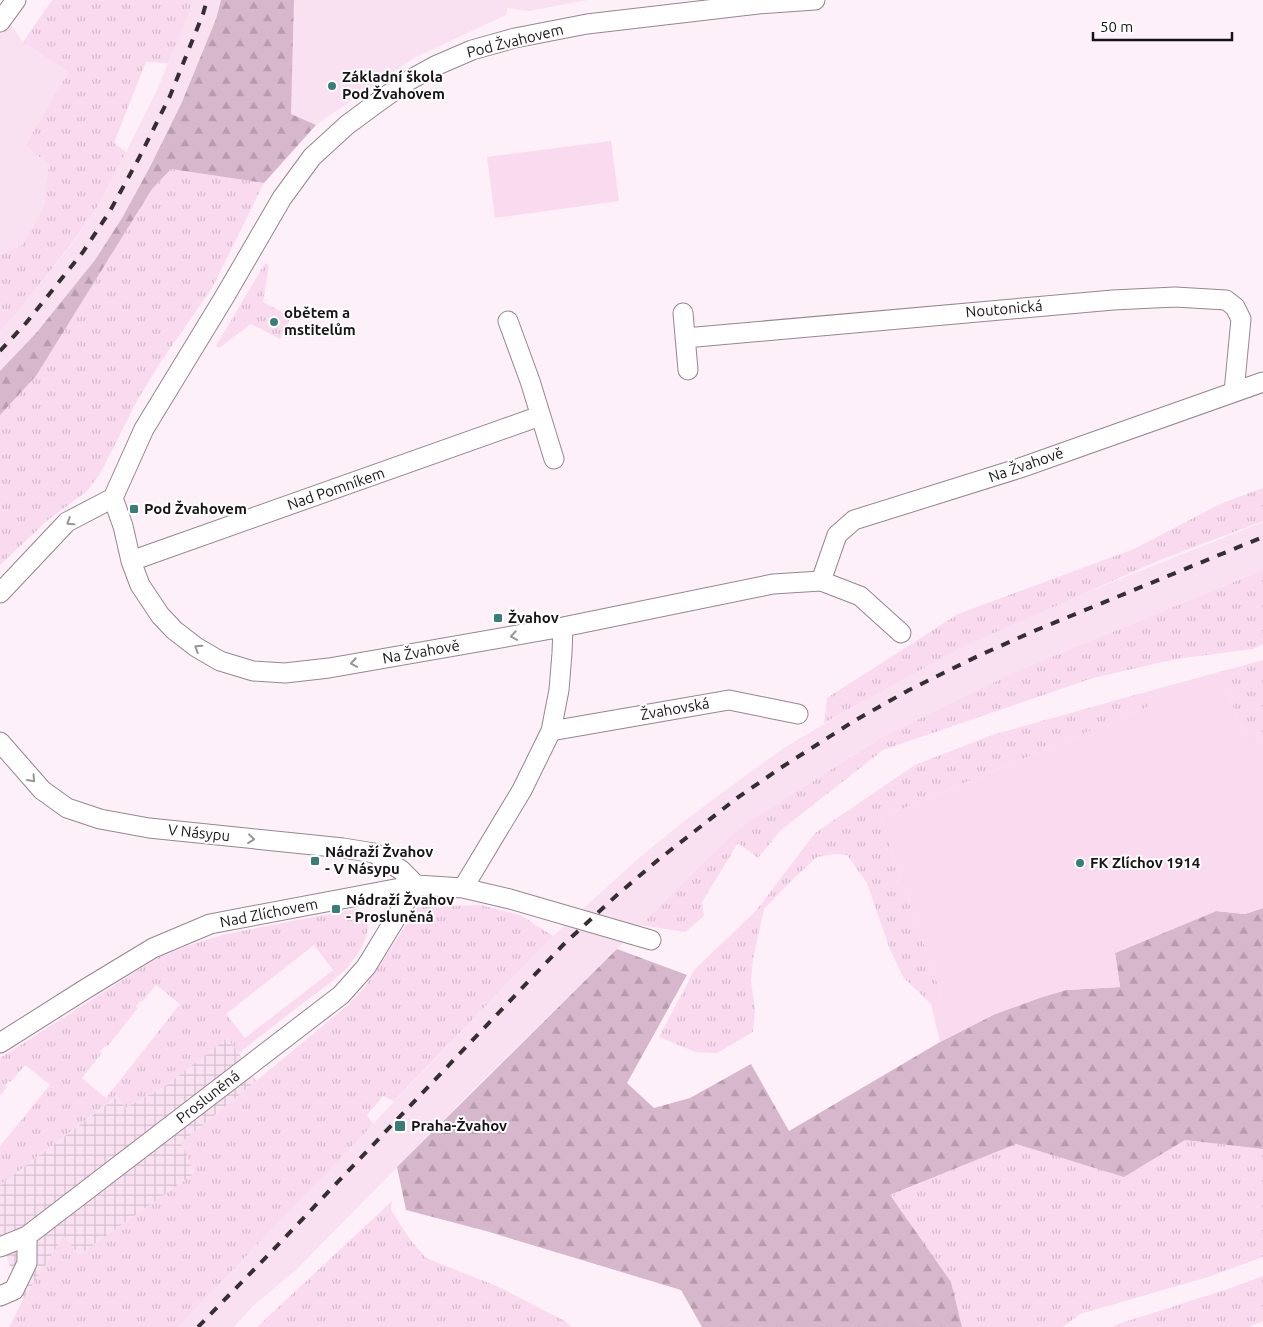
<svg xmlns="http://www.w3.org/2000/svg" width="1263" height="1327" font-family="Ubuntu,sans-serif">
  <style>
    .built { fill: #f9e1f1 }
    .industrial { fill: url(#industrial-grid) }
    .grass { fill: url(#grass-tufts); fill-rule: evenodd }
    .forest { fill: url(#forest-firs) }
    .pitch { fill: #f9daef }
    .lines { fill: none; stroke-linecap: round; stroke-linejoin: round }
    .street-casing { stroke: #958690; stroke-width: 21 }
    .street { stroke: #fff; stroke-width: 19 }
    .rail { stroke: #352e33; stroke-width: 4; stroke-dasharray: 9 9; stroke-linecap: butt }
    .oneway { stroke: #989597 }
    .poi-dot { fill: #377e78; stroke: #fff; stroke-width: 2 }
    .labels { text-anchor: middle; stroke-width: 4; stroke-linejoin: round; paint-order: stroke }
    .street-label { font-size: 15px; fill: #191317; stroke: #fff }
    .poi-label { font-size: 15px; font-weight: bold; fill: #191317; stroke: #fff; text-anchor: start }
  </style>
  <defs>
    <pattern id="industrial-grid" width="8" height="8" patternUnits="userSpaceOnUse" patternTransform="scale(1.25)"><rect width="8" height="8" fill="#f9e1f1"/><path d="M0 4h8M4 0v8" fill="none" stroke="#d5c0ce"/></pattern>
    <pattern id="grass-tufts" width="24" height="20" patternUnits="userSpaceOnUse" patternTransform="scale(1.25)"><rect width="24" height="20" fill="#f9daef"/><path d="M3 7l-1-3M5 7V3M7 7l1-3M15 17l-1-3M17 17v-4M19 17l1-3" fill="none" stroke="#d5bacc"/></pattern>
    <pattern id="forest-firs" width="22" height="20" patternUnits="userSpaceOnUse" patternTransform="scale(1.25)"><rect width="22" height="20" fill="#d7b7cc"/><path d="M5 1l3.5 6h-7zM16 11l3.5 6h-7z" fill="#b89cae"/></pattern>
  </defs>
  <rect width="100%" height="100%" fill="#fef0f9"/>
  <path class="built" d="M192,0h29l-5,19 -34,83 -31,63 -29,53 -27,42 -58,72 -37,39v-40l16,-17 56,-70 27,-40 27,-52 31,-62 32,-80z
    M294,0h294l-59,11 -22,-3 -1,7 -92,43 -98,67 -25,-11z
    M0,9l23,33 45,30 -43,74 24,18 -5,42 -22,39 -22,9z
    M1263,522v48l-248,102 -129,63 -141,89 -263,257 -186,189 -43,36 -19,21h-56l375,-391 88,-80 47,-38 47,-35 49,-35 60,-36 129,-71 44,-21z"/>
  <path class="industrial" d="M227,1038l12,15 17,28 -75,62 14,30 -116,82 -15,-19 -41,64 -23,-60v-55l118,-89 7,12 40,-22z"/>
  <path class="grass" d="M52,0h140l-2,10 -22,53 -22,-1 -32,81 12,9 -27,52 -27,39 -56,71 -16,17v-77l22,-9 22,-39 5,-42 -24,-18 43,-74 -45,-30z
    M171,169l93,14 -52,105 -52,75 -22,36 -38,75 -14,18 -37,27 -49,46v-150l36,-39 116,-187z
    M265,263l4,2 -6,37 28,15 -11,22 -29,-15 -32,24 -3,-2z
    M1263,488v33l-103,39 -196,86 -140,77 3,-25 131,-84 176,-65 86,-45z
    M1263,570v74l-10,5 -77,10 -83,19 -210,72 -102,80 -23,28 -20,-15 -36,59 2,14 -19,16 -44,-7 87,-86 17,-15 141,-89 129,-63z
    M1263,660v81l-16,1 -28,-70z
    M1142,693l11,5 -5,9 -267,111 61,179 -11,7 -28,-27 -14,-30 -22,-64 -20,-28 -13,-1 -17,3 -28,26 -25,26 -11,50 -2,22 4,28 -2,23 -36,21 -22,-1 -36,-15 36,-68 61,-58 59,-78 100,-68 77,-30z
    M480,905l40,10 33,21 -159,165 -11,-5 -16,19 6,9 -195,203h-169l14,-27 41,-64 15,19 116,-82 -14,-30 167,-138 16,-17 54,-81z
    M355,909c28,11 3,47 -10,61 -12,11 -26,21 -39,31 -23,17 -45,35 -67,52l-12,-15 -62,48 -40,22 -8,-12 -117,89v-39l50,-61 -25,-20 -14,17 -2,-1 -4,5 2,1 -7,9v-38l159,-101 28,-11 39,-12zM314,945l19,25 -88,68 -19,-24zM156,985l24,19 -74,94 -24,-20 20,-25 -2,-2 5,-5 2,1 31,-39 -2,-2 4,-5 2,1z
    M1185,1140l78,9v108l-55,20 -128,37 -17,13h-101l-11,-45 -62,-86 127,-52 108,33z
    M392,1201l-1,9 9,14 12,18 14,16 73,29 64,33 9,7h-315z
    M1263,1276v45l-14,6h-137l6,-3 104,-33z"/>
  <path class="forest" d="M221,0h73l-3,114 25,11 -52,58 -93,-14 -19,20 -116,187 -36,39v-44l37,-39 58,-72 27,-42 29,-53 31,-63 34,-83z
    M1263,908v241l-78,-9 -61,37 -108,-33 -126,51 61,87 11,45h-260l-21,-37 -195,-59 -80,-21 -9,-43 220,-218 70,26 -60,108 27,25 36,-10 61,-34 38,67 151,-89 55,-28 47,-17 24,-7 54,-3 -5,-34 101,-42 29,3z"/>
  <path class="pitch" d="M611,141l8,60 -124,17 -8,-61z
    M1219,672l28,70 16,-1v167l-18,6 -29,-3 -101,42 5,34 -54,3 -24,7 -47,17 -55,28 -9,-38 11,-7 -61,-179 267,-111 5,-9 -11,-5z"/>
  <g class="lines">
    <defs>
      <path id="street" d="M0,22l16,-22
        M683,313l5,57
        M508,321l22,60 24,78
        M685,338l428,-38 62,-3 51,3 9,7 6,12 -7,73
        M113,498l10,28 8,35 9,24 20,30 14,15 22,17 24,14 33,10 32,2 44,-5 234,-41 210,-43 48,-3 39,15 41,37
        M131,561l409,-145
        M821,581l16,-46 17,-15 166,-52 243,-86
        M0,593l67,-71 46,-24 31,-69 81,-133 57,-98 30,-41 35,-32 27,-20 32,-23 29,-16 37,-16 43,-12 72,-14 171,-20 57,-4
        M551,731l178,-31 69,14
        M0,742l42,48 25,18 33,11 49,9 194,20 31,5 27,17 15,15
        M463,888l47,11 141,41
        M0,1043l87,-55 66,-40 57,-24 206,-39 47,3 59,-98 29,-59 8,-41 3,-37 1,-26
        M0,1247l27,-11 314,-241 25,-28 50,-82
        M0,1296l14,-6 13,-27v-27"/>
    </defs>
    <use href="#street" class="street-casing"/>
    <use href="#street" class="street"/>
    <path class="rail" d="M0,351l26,-28 57,-71 27,-41 29,-53 31,-62 33,-82 4,-14
      M198,1327l76,-78 289,-304 54,-50 41,-35 79,-62 45,-31 72,-46 55,-31 69,-34 56,-25 229,-94"/>
  </g>
  <defs><path id="oneway-chevron" d="M-2-3.5L2.5 0L-2 3.5" fill="none" stroke-width="1.6" stroke-linecap="round" stroke-linejoin="round" transform="scale(1.25)"/></defs>
  <g class="oneway">
    <use href="#oneway-chevron" transform="translate(70 522) rotate(147)"/>
    <use href="#oneway-chevron" transform="translate(514 636) rotate(170)"/>
    <use href="#oneway-chevron" transform="translate(198 648) rotate(-147)"/>
    <use href="#oneway-chevron" transform="translate(354 663) rotate(170)"/>
    <use href="#oneway-chevron" transform="translate(32 779) rotate(48)"/>
    <use href="#oneway-chevron" transform="translate(251 839) rotate(6)"/>
  </g>
  <g class="poi-dot">
    <circle cx="332" cy="86" r="5"/>
    <circle cx="274" cy="322" r="5"/>
    <rect x="129" y="504" width="10" height="10" rx="2.5"/>
    <rect x="493" y="613" width="10" height="10" rx="2.5"/>
    <rect x="310" y="856" width="10" height="10" rx="2.5"/>
    <circle cx="1080" cy="863" r="5"/>
    <rect x="331" y="904" width="10" height="10" rx="2.5"/>
    <rect x="394" y="1120" width="12" height="12" rx="2.5"/>
  </g>
  <g class="labels">
    <g class="street-label">
      <text transform="translate(515 41) rotate(-14)" y="5">Pod Žvahovem</text>
      <text transform="translate(1004 309) rotate(-5)" y="5">Noutonická</text>
      <text transform="translate(1026 465) rotate(-19)" y="5">Na Žvahově</text>
      <text transform="translate(336 489) rotate(-19)" y="5">Nad Pomníkem</text>
      <text transform="translate(421 652) rotate(-10)" y="5">Na Žvahově</text>
      <text transform="translate(675 709) rotate(-10)" y="5">Žvahovská</text>
      <text transform="translate(199 833) rotate(6)" y="5">V Násypu</text>
      <text transform="translate(269 913) rotate(-11)" y="5">Nad Zlíchovem</text>
      <text transform="translate(208 1097) rotate(-38)" y="5">Prosluněná</text>
    </g>
    <g class="poi-label">
      <text x="342" y="82">Základní škola<tspan x="342" dy="17">Pod Žvahovem</tspan></text>
      <text x="284" y="318">obětem a<tspan x="284" dy="17">mstitelům</tspan></text>
      <text x="144" y="514">Pod Žvahovem</text>
      <text x="508" y="623">Žvahov</text>
      <text x="325" y="857">Nádraží Žvahov<tspan x="325" dy="17">- V Násypu</tspan></text>
      <text x="1090" y="868">FK Zlíchov 1914</text>
      <text x="346" y="905">Nádraží Žvahov<tspan x="346" dy="17">- Prosluněná</tspan></text>
      <text x="411" y="1131">Praha-Žvahov</text>
    </g>
  </g>
  <path d="M1093 32v8h139v-8" fill="none" stroke="#191317" stroke-width="2.5"/>
  <text x="1100" y="32" font-size="15" fill="#191317" stroke="#ffffff" stroke-width="4" paint-order="stroke">50 m</text>
</svg>
